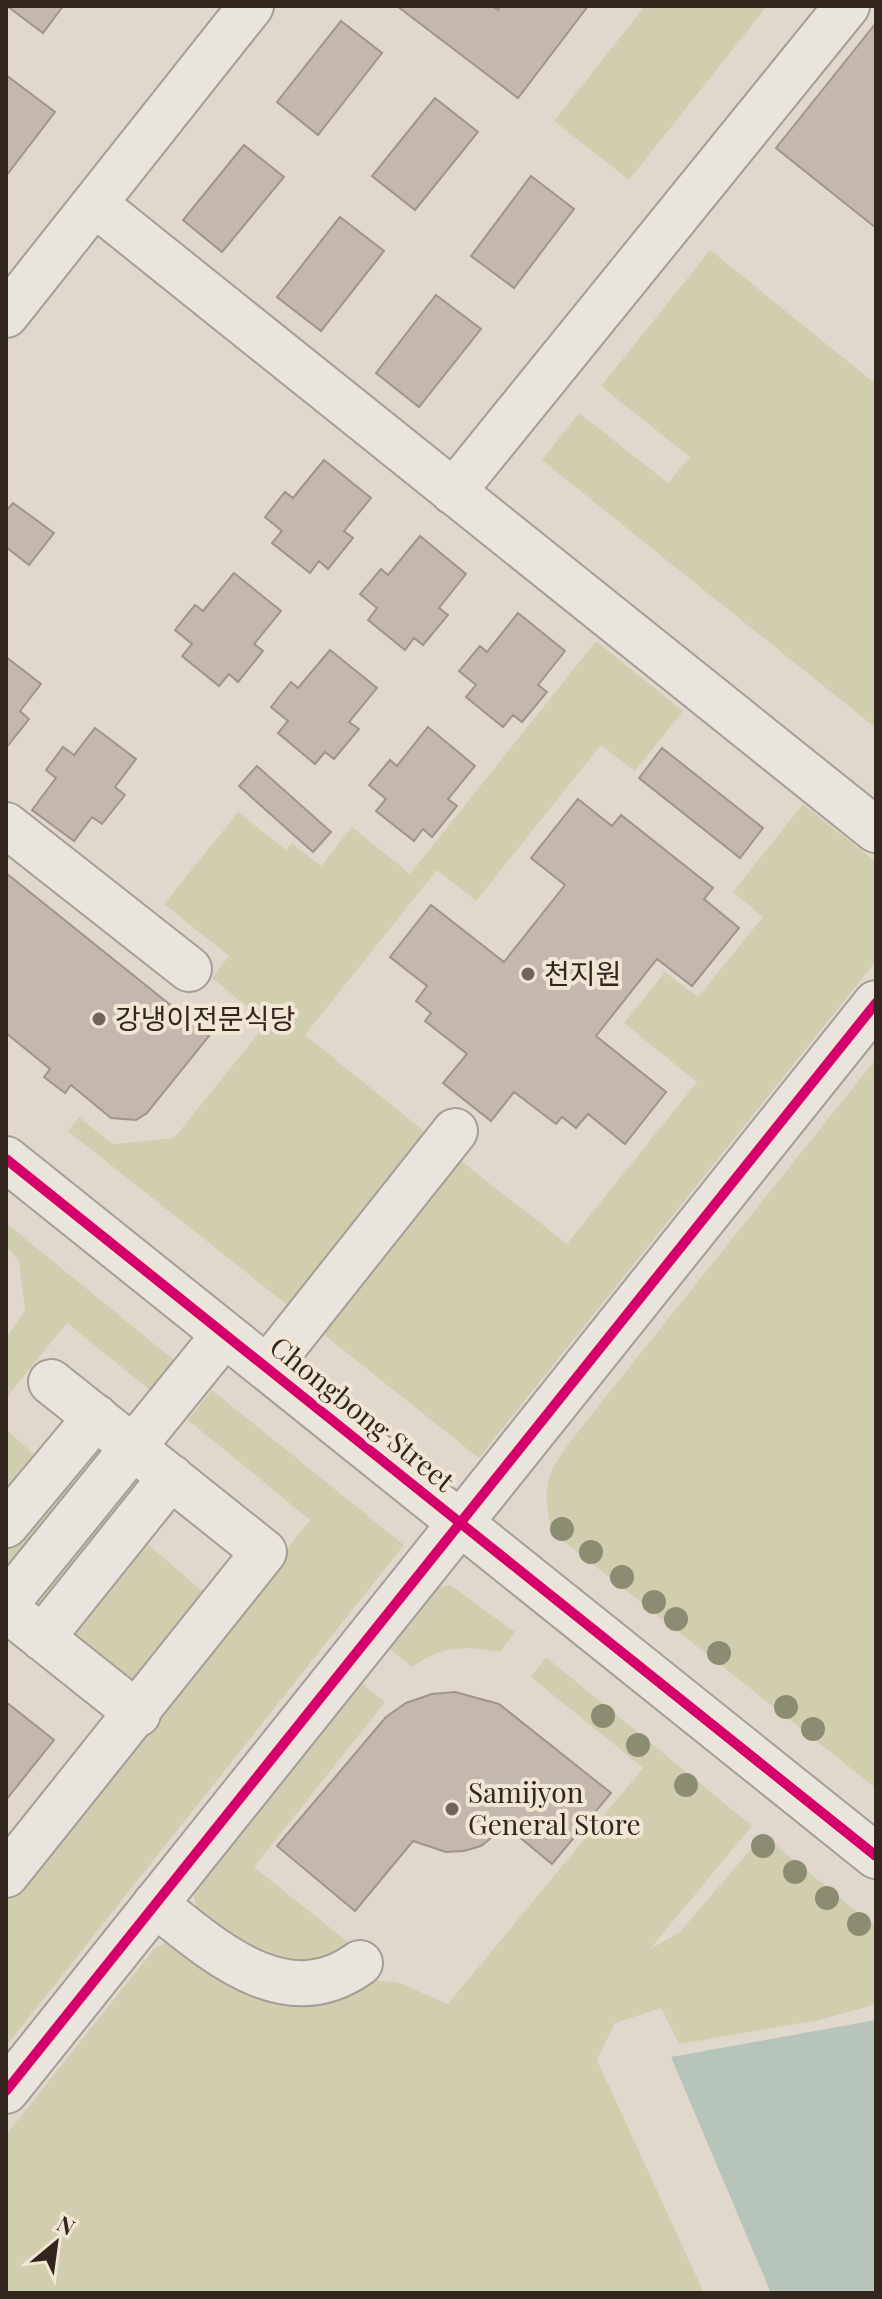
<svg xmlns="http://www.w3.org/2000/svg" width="882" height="2299" font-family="'Playfair Display','Noto Sans KR',serif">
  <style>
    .green { fill: #d1ceb0 }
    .water { fill: #b7c4ba }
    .building { fill: #c3b7ae; stroke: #a0948c; stroke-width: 2 }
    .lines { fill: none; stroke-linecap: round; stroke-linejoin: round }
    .minor-casing { stroke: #a59e96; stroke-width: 48 }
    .minor { stroke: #e9e4dd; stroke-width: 44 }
    .cycleway-casing { stroke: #f1e5d3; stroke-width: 15 }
    .cycleway { stroke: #d6006c; stroke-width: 10 }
    .tree { fill: #8c8c72 }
    .poi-dot { fill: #70645c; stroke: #f1e5d3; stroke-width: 3 }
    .labels { text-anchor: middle; stroke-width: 8; stroke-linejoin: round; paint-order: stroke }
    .poi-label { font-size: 28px; fill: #33261f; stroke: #f1e5d3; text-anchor: start }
    .street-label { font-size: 28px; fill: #33261f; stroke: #f1e5d3 }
  </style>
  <rect width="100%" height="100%" fill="#e0d8cc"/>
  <path class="green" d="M645,6h122l-138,174 -75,-59z
    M710,250l166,134v344l-334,-268 37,-47 89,70 22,-26 -89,-71z
    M596,641l87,70 -48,60 -34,-26 -125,156 -39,-31 -132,165 124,100 -138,173 -223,-177 11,-14 34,27 61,-6 93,-115 -55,-45 17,-22 -65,-52 74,-92 48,38 6,-7 29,23 31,-39 58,47z
    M803,804l73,58v99l-397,497 -156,-124 138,-173 106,83 130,-162 -73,-59 41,-51 33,25 65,-80 -30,-25z
    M876,1059v729l-324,-256c-13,-56 -1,-64 32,-108z
    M6,1223l168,137 -24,30 -83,-67 -61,75v-60l19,-28 -6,-48 -13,-17z
    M212,1390l192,155 -398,501v-152l304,-374 -122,-100z
    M6,1429l36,33 -36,52z
    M64,1476l15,13 -73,90v-32z
    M105,1509l14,13 -77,95 -15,-12z
    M144,1541l63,54 -74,91 -67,-50z
    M450,1585l65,47 -15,20c-37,-6 -56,-7 -88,15l-26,-21c17,-21 35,-58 64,-61z
    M546,1657l206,169 -102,123 29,-16 84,-98 113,92v77l-56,16 -141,24 -18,-36 -46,15 -18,37 107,233h-698v-158l148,-186 15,-8 202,39 26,2 51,22 195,-236 -112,-91z
    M358,1681l27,21 -131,165 99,79 -6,10 -70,9 -64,-37 -17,-20 -3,-17z"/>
  <path class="water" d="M876,2020v273h-105l-100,-236z"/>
  <path class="building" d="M7,6h56l-20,27z
    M397,6h95l6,4 3,-4h87l-70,92z
    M341,21l41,32 -64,82 -41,-33z
    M876,23v205l-100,-80z
    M6,75l49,37 -49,64z
    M435,98l43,34 -63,78 -43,-34z
    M244,145l40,32 -62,75 -39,-32z
    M531,176l43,33 -60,79 -43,-32z
    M340,217l44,34 -63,80 -44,-34z
    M436,295l45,34 -62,78 -43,-34z
    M324,460l47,38 -27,33 9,7 -25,31 -9,-8 -9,12 -38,-30 10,-12 -17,-14 20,-25 8,6z
    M13,503l41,30 -25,32 -23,-18v-36z
    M420,536l46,38 -27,34 9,7 -25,30 -9,-7 -9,12 -37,-30 9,-12 -17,-14 21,-25 7,6z
    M234,573l47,38 -27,33 9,7 -25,31 -9,-8 -10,12 -37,-30 10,-12 -17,-14 20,-25 8,6z
    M518,613l47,38 -27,34 9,7 -25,30 -9,-7 -10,12 -37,-30 10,-12 -17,-14 21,-25 7,6z
    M330,650l47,38 -28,34 10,7 -25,30 -9,-7 -10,12 -37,-31 10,-12 -17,-14 20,-25 7,6z
    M6,657l35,27 -21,27 9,8 -23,29z
    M428,727l47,39 -27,33 9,7 -25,31 -9,-8 -9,12 -38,-30 10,-12 -17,-14 21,-25 7,6z
    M95,728l41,31 -21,28 10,8 -23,29 -10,-7 -18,24 -42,-31 24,-32 -10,-8 17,-23 11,8z
    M662,748l101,80 -23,30 -101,-80z
    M257,766l74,66 -18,20 -74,-66z
    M578,799l34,27 9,-11 92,73 -9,11 35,29 -47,58 -35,-27 -61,77 70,56 -41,52 -37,-30 -12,14 -14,-11 -6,7 -42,-32 -23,29 -48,-38 24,-29 -42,-33 6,-8 -15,-12 11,-15 -37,-29 41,-52 73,57 61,-77 -34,-27z
    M6,873l203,163 -62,77 -11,7 -25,-2 -40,-33 -6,8 -21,-16 6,-8 -44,-36z
    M455,1692l44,12 112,89 -59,71 -46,-38 -25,20 -17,5 -18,1 -33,-11 -58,70 -78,-65 109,-129 20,-14 26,-9z
    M6,1702l48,38 -48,60z"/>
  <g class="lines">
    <defs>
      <path id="minor" d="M96,205l780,625
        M6,315l245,-309
        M453,492l394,-486
        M6,825l183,144
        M6,1159l870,697
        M267,1368l188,-237
        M6,1525l90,-108
        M6,1604l218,-269
        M20,1620l118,94
        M42,1638l129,-161
        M6,1875l258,-323 -213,-170
        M155,1904c59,47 131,113 205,59
        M6,2091l870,-1088"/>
    </defs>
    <use href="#minor" class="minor-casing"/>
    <use href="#minor" class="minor"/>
    <defs>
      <path id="cycleway" d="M6,1159l870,697
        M6,2091l870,-1088"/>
    </defs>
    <use href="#cycleway" class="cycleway-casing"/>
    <use href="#cycleway" class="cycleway"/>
  </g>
  <g class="tree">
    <circle cx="562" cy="1529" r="12"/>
    <circle cx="591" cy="1552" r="12"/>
    <circle cx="622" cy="1577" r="12"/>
    <circle cx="654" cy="1602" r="12"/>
    <circle cx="676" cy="1619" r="12"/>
    <circle cx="719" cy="1653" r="12"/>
    <circle cx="786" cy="1707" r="12"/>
    <circle cx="603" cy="1716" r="12"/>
    <circle cx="813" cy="1729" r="12"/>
    <circle cx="638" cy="1745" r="12"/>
    <circle cx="686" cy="1785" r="12"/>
    <circle cx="763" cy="1846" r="12"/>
    <circle cx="795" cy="1872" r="12"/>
    <circle cx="827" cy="1898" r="12"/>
    <circle cx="859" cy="1924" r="12"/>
  </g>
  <g class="poi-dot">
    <circle cx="528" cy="974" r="8"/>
    <circle cx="99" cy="1019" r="8"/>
    <circle cx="452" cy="1809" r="8"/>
  </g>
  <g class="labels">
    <g class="poi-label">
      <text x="544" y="984">천지원</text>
      <text x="115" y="1029">강냉이전문식당</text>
      <text x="468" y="1803">Samijyon<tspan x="468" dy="32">General Store</tspan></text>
    </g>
    <g class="street-label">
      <text transform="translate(362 1414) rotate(39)" y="10">Chongbong Street</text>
    </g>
  </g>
  <rect width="882" height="2299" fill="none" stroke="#33261f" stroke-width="16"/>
  <g transform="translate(56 2243) rotate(29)" stroke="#f1e5d3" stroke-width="6" paint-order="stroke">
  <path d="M0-6L14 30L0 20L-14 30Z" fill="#33261f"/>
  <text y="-12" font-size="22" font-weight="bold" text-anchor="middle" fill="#33261f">N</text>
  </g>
</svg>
